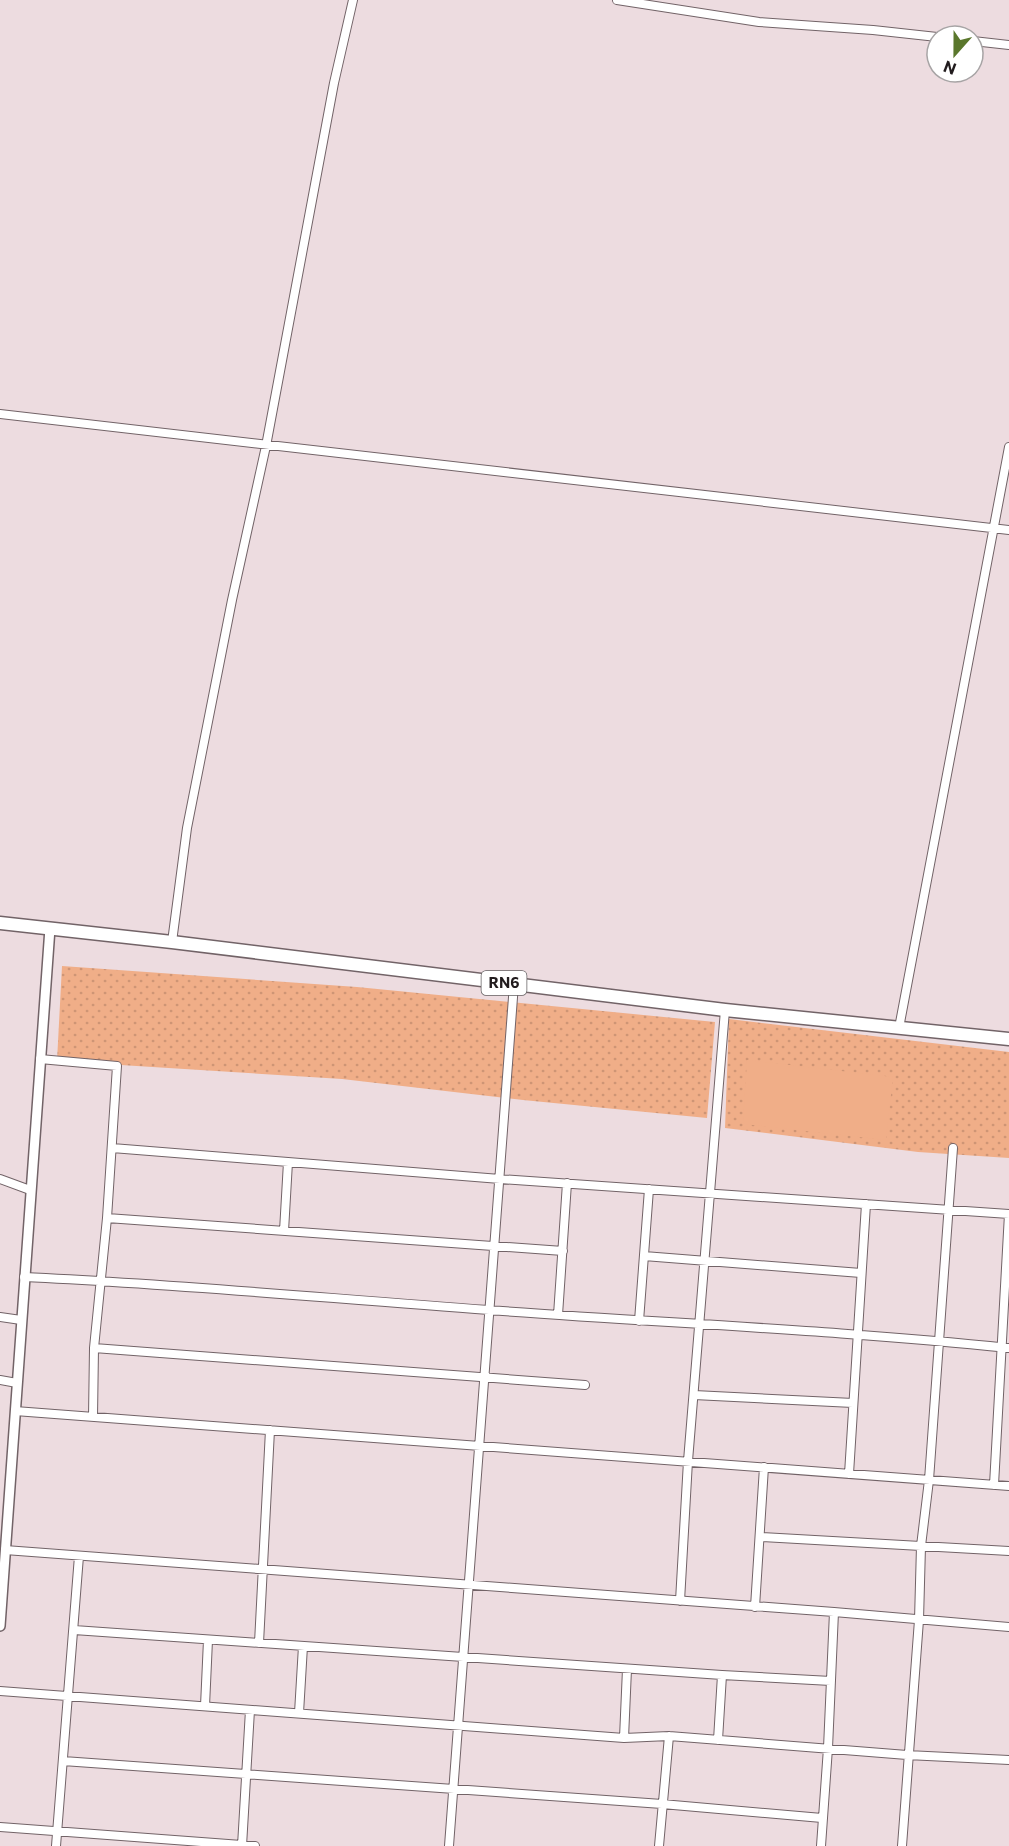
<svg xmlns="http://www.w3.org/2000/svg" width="1009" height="1846" font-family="Commissioner,sans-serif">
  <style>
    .grass { fill: url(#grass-dots) }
    .garden { fill: #f0ae88 }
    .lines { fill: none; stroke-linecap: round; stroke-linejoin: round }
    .minor-casing { stroke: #726367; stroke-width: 10 }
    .tertiary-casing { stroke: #726367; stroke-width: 12 }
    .primary-casing { stroke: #726367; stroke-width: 15 }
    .minor { stroke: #fff; stroke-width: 8 }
    .tertiary { stroke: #fff; stroke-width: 9 }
    .primary { stroke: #fff; stroke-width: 12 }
    .labels { text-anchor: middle; stroke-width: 6; stroke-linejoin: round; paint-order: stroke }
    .shield { fill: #fff; stroke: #646062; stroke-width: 1.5 }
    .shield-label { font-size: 15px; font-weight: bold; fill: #221c1e }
  </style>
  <defs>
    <pattern id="grass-dots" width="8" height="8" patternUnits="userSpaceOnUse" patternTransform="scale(1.5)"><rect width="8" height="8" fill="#f0ae88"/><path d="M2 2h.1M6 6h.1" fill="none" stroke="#ce9575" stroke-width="1.8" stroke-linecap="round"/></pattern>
  </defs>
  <rect width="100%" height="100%" fill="#eddce0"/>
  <path class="grass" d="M62,966l295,21 358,35 -8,96 -184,-18 -181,-21 -285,-18z
    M729,1019l280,33v106l-91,-6 -193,-24z"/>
  <path class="garden" d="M747,1060l146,17 -7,63 -143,-16z"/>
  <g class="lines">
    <defs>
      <path id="minor" d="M617,0l142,22 114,8 64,7
        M973,41l36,4
        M0,414l1009,116
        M172,942l15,-114 45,-228 34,-154 68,-363 19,-83
        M899,1028l110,-581
        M40,1059l77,7 -10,152 -13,130 -1,69
        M112,1148l388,31 509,35
        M0,1179l30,11
        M107,1218l456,33
        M284,1231l4,-69
        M644,1256l217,17
        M24,1277c155,7 310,22 465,33 173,13 347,20 520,38
        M558,1315l9,-132
        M0,1317l21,3
        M639,1321l10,-132
        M94,1348l491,37
        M0,1380l17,3
        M694,1395l159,8
        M15,1411l994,75
        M849,1474l17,-270
        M994,1485l15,-271
        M760,1537l249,14
        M5,1550l829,62 175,15
        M680,1601l8,-140 37,-451
        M755,1607l9,-140
        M74,1630l648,45 109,6
        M259,1643l11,-213
        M0,1691l624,47 45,-2 238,19 102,5
        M205,1706l3,-66
        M299,1713l4,-67
        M624,1738l3,-69
        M718,1740l4,-65
        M63,1761l599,43 160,14
        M0,1827l255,19
        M56,1846l23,-290
        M242,1846l8,-136
        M449,1846l65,-862
        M659,1846l10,-110
        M821,1846l7,-98 6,-136
        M902,1846l17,-226 2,-74 8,-66 24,-332"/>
      <path id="tertiary" d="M0,1626l50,-698"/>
      <path id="primary" d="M0,923l172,19 553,68 284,29"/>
    </defs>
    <use href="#minor" class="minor-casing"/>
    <use href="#tertiary" class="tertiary-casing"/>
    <use href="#primary" class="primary-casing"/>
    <use href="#minor" class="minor"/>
    <use href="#tertiary" class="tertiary"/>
    <use href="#primary" class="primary"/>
  </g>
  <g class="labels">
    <rect class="shield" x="481.5" y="971" width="45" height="24" rx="4.5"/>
    <g class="shield-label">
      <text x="504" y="988">RN6</text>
    </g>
  </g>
  <g transform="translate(955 54) rotate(201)"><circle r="28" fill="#ffffff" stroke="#a7a4a5" stroke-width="1.5"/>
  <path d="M0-4.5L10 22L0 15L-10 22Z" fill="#5a772c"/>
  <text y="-9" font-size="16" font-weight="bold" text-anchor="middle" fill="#221c1e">N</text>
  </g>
</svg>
